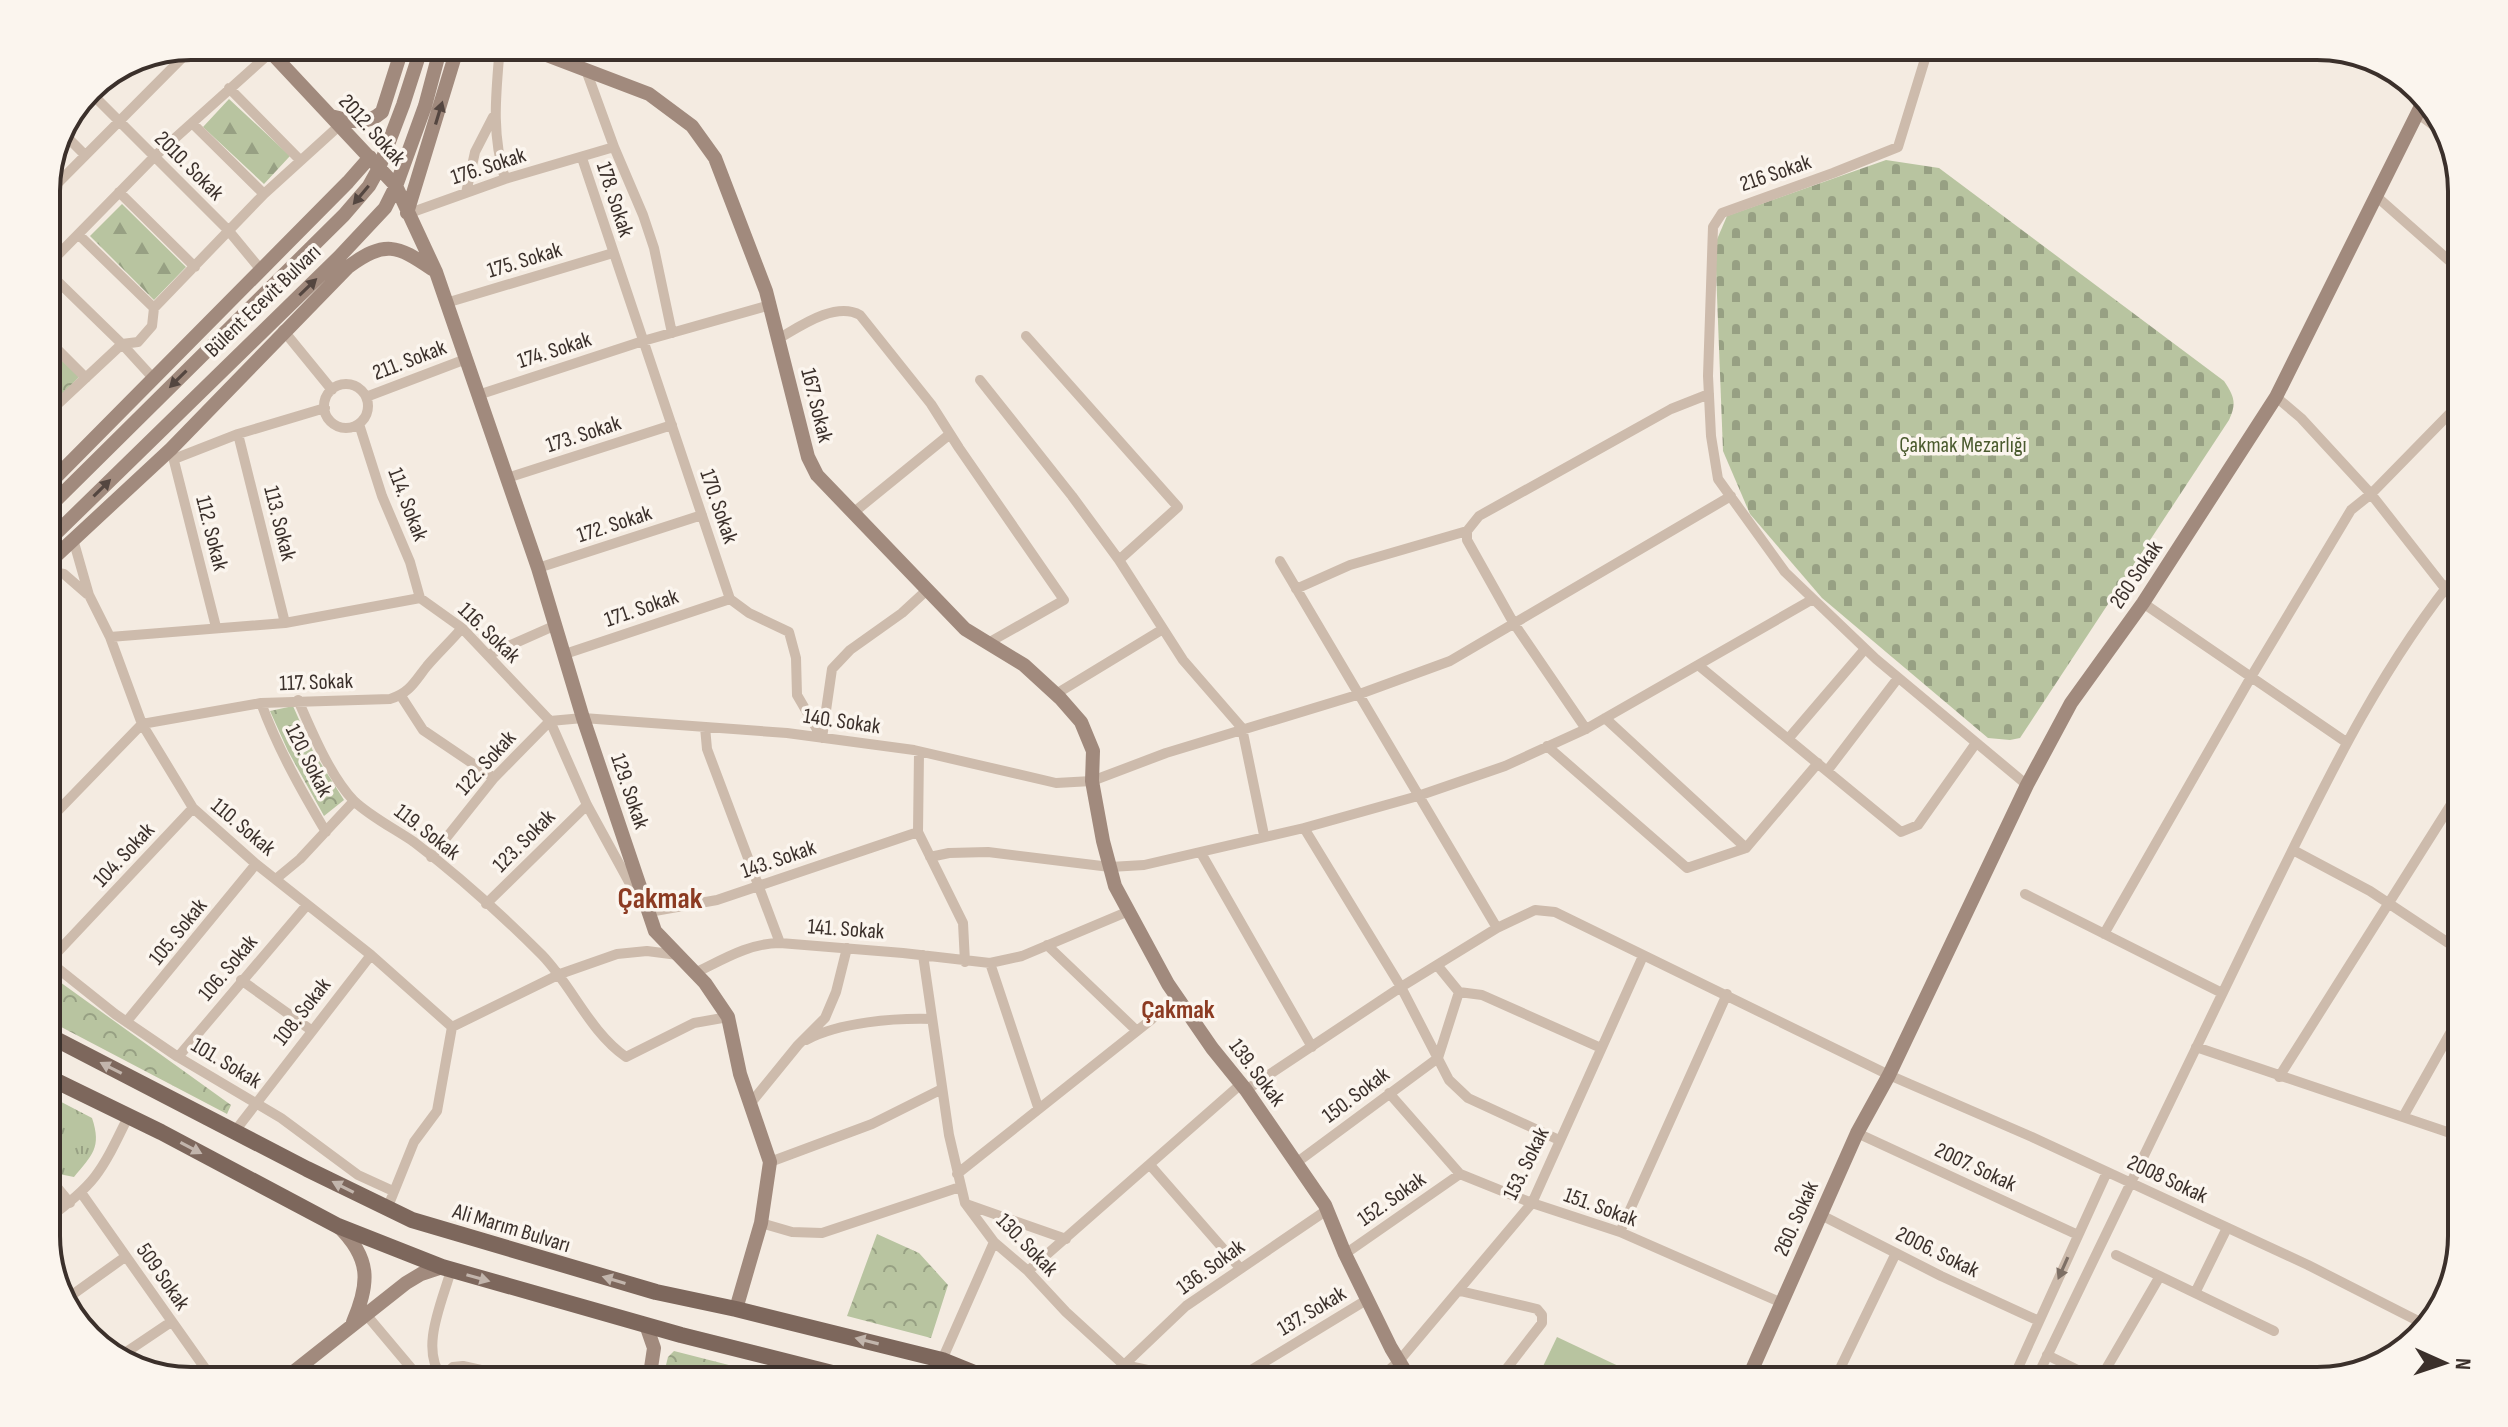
<svg xmlns="http://www.w3.org/2000/svg" width="2508" height="1427" font-family="'Sofia Sans Condensed',sans-serif">
  <style>
    .grass { fill: url(#grass-tufts) }
    .forest { fill: url(#forest-firs) }
    .cemetery { fill: url(#cemetery-stones) }
    .park { fill: url(#park-crowns) }
    .garden { fill: #b8c4a0 }
    .lines { fill: none; stroke-linecap: round; stroke-linejoin: round }
    .street { stroke: #cdbbac; stroke-width: 10 }
    .secondary { stroke: #a18a7d; stroke-width: 14 }
    .primary { stroke: #7d675c; stroke-width: 16 }
    .oneway { fill: #544640 }
    .oneway2 { fill: #c2b5ac }
    .oneway3 { fill: #7d6f65 }
    .labels { text-anchor: middle; stroke-width: 7; stroke-linejoin: round; paint-order: stroke }
    .street-label { font-size: 22px; fill: #3b302b; stroke: #fbf5ee }
    .park-label { font-size: 22px; fill: #4a5a2e; stroke: #fbf5ee }
    .quarter-label { font-size: 26px; font-weight: bold; fill: #8c3b22; stroke: #fbf5ee }
    .district-label { font-size: 30px; font-weight: bold; fill: #8c3b22; stroke: #fbf5ee }
    .rim { fill: none; stroke: #3b302b; stroke-width: 4 }
  </style>
  <defs>
    <pattern id="grass-tufts" width="24" height="20" patternUnits="userSpaceOnUse" patternTransform="scale(2)"><rect width="24" height="20" fill="#b8c4a0"/><path d="M3 7l-1-3M5 7V3M7 7l1-3M15 17l-1-3M17 17v-4M19 17l1-3" fill="none" stroke="#97a083"/></pattern>
    <pattern id="forest-firs" width="22" height="20" patternUnits="userSpaceOnUse" patternTransform="scale(2)"><rect width="22" height="20" fill="#b8c4a0"/><path d="M5 1l3.5 6h-7zM16 11l3.5 6h-7z" fill="#97a083"/></pattern>
    <pattern id="cemetery-stones" width="16" height="16" patternUnits="userSpaceOnUse" patternTransform="scale(2)"><rect width="16" height="16" fill="#b8c4a0"/><path d="M2 7V4a2 2 0 0 1 4 0v3zM10 15v-3a2 2 0 0 1 4 0v3z" fill="#97a083"/></pattern>
    <pattern id="park-crowns" width="20" height="18" patternUnits="userSpaceOnUse" patternTransform="scale(2)"><rect width="20" height="18" fill="#b8c4a0"/><path d="M2 6a3 3 0 1 1 6 0M12 15a3 3 0 1 1 6 0" fill="none" stroke="#97a083"/></pattern>
  </defs>
  <rect width="100%" height="100%" fill="#f4ebe1"/>
  <path class="grass" d="M46,1094l46,24c10,30 0,37 -18,59l-15,-3 -13,-15z"/>
  <path class="forest" d="M229,99l61,57 -26,28 -61,-57z
    M122,204l64,63 -32,33 -64,-64z"/>
  <path class="cemetery" d="M1886,160l53,8 285,213c10,15 13,22 5,39l-209,318 -10,2 -22,-2 -166,-140 -72,-84 -27,-63 -8,-207 12,-28z"/>
  <path class="park" d="M46,345l33,32 -29,30 -4,-3z
    M293,706l20,45 31,49 -20,16 -36,-65 -18,-40z
    M46,972l185,133 -4,9 -181,-95z
    M877,1234l42,19 29,32 -17,53 -84,-22z
    M674,1351l118,30h-130l6,-24z"/>
  <path class="garden" d="M1557,1337l72,34 -5,10h-88z"/>
  <g class="lines">
    <path class="street" d="M347,46l10,10 9,-10
      M500,46c-4,48 -9,86 5,133
      M1929,46l-31,101 -65,26 -111,40 -9,14 -5,149 3,60 7,43 67,93 91,87 151,126
      M586,70l28,77 29,68 11,33 18,85
      M229,88l71,72
      M88,90l140,140 33,40
      M2417,113l31,23
      M193,124l71,70
      M67,137l18,18
      M582,158l148,441 19,14 40,19 7,26 1,37 25,43
      M119,192l76,75
      M466,193l9,-41 18,-35
      M46,195l148,-149
      M2376,196l86,76
      M407,214l98,-35 109,-32
      M79,235l75,73
      M46,267l108,-110 117,-105
      M46,270l76,74 31,34
      M446,303l167,-50
      M283,330l49,60
      M1026,336l152,171 -59,53
      M46,338l40,40
      M778,339c21,-12 57,-38 82,-24l71,89 28,44 105,152 -76,43
      M980,380l92,116 47,64 64,100 59,68 22,107
      M324 406a22 22 0 1 1 44 0a22 22 0 1 1-44 0Z
      M478,395l165,-54 127,-36
      M366,397l100,-38
      M2276,397l25,21 70,76 91,116
      M46,415l76,-71 16,-2 14,-16 2,-18 110,-114 76,-69
      M359,424l23,72 28,66 10,36
      M238,434l47,189
      M171,449l45,178
      M174,459l64,-25 87,-26
      M507,478l165,-53
      M853,513l97,-79
      M73,539l16,56 21,42 32,87 51,84 63,56 115,91 81,72
      M1280,561l217,367
      M538,568l164,-53
      M46,571l18,3 23,20
      M1296,589l54,-24 117,-34
      M2143,603l203,139
      M110,637l175,-14 135,-25 42,30 88,93 37,84 53,97
      M565,654l165,-55
      M488,655l68,-30
      M1698,665l203,167 17,-7 58,-82
      M1056,694l107,-65
      M401,696l22,34 71,48
      M298,700c14,32 32,76 56,101 17,16 41,28 60,41 45,34 89,74 128,113 31,32 47,76 84,102l68,-34 34,-6
      M261,703c17,46 40,87 65,129
      M1605,718l141,130
      M705,727l2,22 73,194 123,10 87,10 32,-7 107,-45
      M1586,729l-73,-107 -46,-82v-9l12,-15 192,-107 38,-15
      M822,738l10,-69 18,-19 52,-37 25,-23
      M1788,739l77,-90
      M1547,746l140,122 59,-20 72,-85
      M919,753l-1,79 45,91 2,39
      M1827,771l71,-93
      M46,823l96,-99 119,-21 129,-4c20,-6 25,-18 37,-33 11,-13 24,-25 35,-38
      M1304,828l97,159 48,93 19,18 91,42
      M2293,850l77,41 92,61
      M1201,853l111,194
      M431,857l63,-79 56,-57 33,-3 204,15 127,17 142,33 36,-2 74,-28 191,-58 93,-34 281,-165
      M930,857l19,-4 39,-1 122,15 34,-2 160,-37 114,-32 87,-30 81,-37 227,-130
      M277,878l23,-19 54,-58
      M2025,894l197,99
      M486,904l101,-99
      M649,912l68,-12 201,-68
      M2104,934l147,-257 100,-167 20,-16 91,-93
      M1047,945l90,86
      M923,955l26,180 16,68 29,39 34,29 38,41 58,53 75,16
      M46,959l69,55 63,43 103,61 77,57 35,16
      M49,961l144,-153
      M990,963l48,144
      M1437,965l22,27 23,3 119,53
      M695,973c27,-13 54,-30 85,-30
      M241,980l70,50
      M127,1021l129,-157
      M806,1040c34,-18 88,-22 126,-21
      M2196,1047l266,90
      M178,1057l129,-152
      M1438,1058l21,-66
      M2279,1077l183,-290
      M1246,1090l155,-103 96,-59 38,-18 20,2 334,163 143,62 276,128 118,60
      M1389,1093l71,81 72,29 88,29 162,71
      M750,1104l48,-59 27,-27 11,-26 11,-44
      M2403,1117l59,-105
      M235,1131l136,-176
      M1857,1133l221,102
      M770,1162l102,-38 70,-35
      M1296,1163l142,-105
      M1150,1165l90,103
      M46,1174l24,29
      M957,1174l195,-155 24,-23
      M82,1194l132,187
      M966,1204l100,35
      M387,1209l27,-67 23,-31 15,-84 108,-53 57,-20 30,-3 31,4
      M1821,1215l120,61 98,45
      M46,1220c51,-37 55,-48 82,-103
      M761,1223l31,9 30,1 138,-46
      M1620,1232l107,-238
      M1345,1254l115,-80
      M2116,1255l158,76
      M1028,1271l213,-187
      M1460,1291l77,18 5,6v8l-45,58
      M2195,1293l32,-65
      M65,1300l60,-43
      M364,1312l58,69
      M2047,1355l53,26
      M116,1359l55,-37
      M942,1360l52,-118
      M1124,1365l62,-59 141,-96
      M442,1377c-23,-28 1,-77 9,-107
      M439,1379l14,-12 10,-1 68,15
      M1233,1381l135,-82
      M1377,1381l22,-20 133,-158 111,-247
      M1834,1381l62,-128
      M2012,1381l95,-209
      M2035,1381c73,-153 147,-305 221,-457 61,-123 118,-250 206,-356
      M2099,1381l61,-105"/>
    <path class="secondary" d="M265,46l131,140 40,86 102,296 45,150 72,213 50,52 23,34 12,57 30,88 -9,61 -25,86
      M523,46l126,48 43,32 23,32 51,133 42,166 9,18 148,154 59,36 36,33 21,24 12,29 -1,30 11,60 12,45 53,98 44,64 34,42 79,115 20,49 46,94 20,33
      M331,116c20,5 35,10 51,-4l21,-66
      M407,213l51,-167
      M46,487l302,-305 22,-25
      M46,510l298,-295 25,-29 10,-18 24,-63 19,-59
      M46,543l293,-286 46,-49 11,-22 29,-80 16,-60
      M46,565l125,-116 177,-182c37,-27 49,-22 84,2
      M338,1226c33,32 32,57 15,96
      M646,1325l8,23 -5,33
      M282,1381l124,-98 15,-9 21,-7
      M929,1381l13,-21
      M1747,1381l110,-248 32,-58 138,-290 44,-82 72,-100 133,-206 148,-297"/>
    <path class="primary" d="M46,1034l261,135 105,51 244,72 80,17 206,51 52,21
      M46,1076l115,56 177,94 104,41 239,68 183,46"/>
  </g>
  <defs><path id="oneway-solid" d="M-6-.8H1V-3.2L6.5 0L1 3.2V.8H-6Z" transform="scale(2)"/></defs>
  <g class="oneway">
    <use href="#oneway-solid" transform="translate(439 113) rotate(-73)"/>
    <use href="#oneway-solid" transform="translate(361 195) rotate(130)"/>
    <use href="#oneway-solid" transform="translate(308 287) rotate(-44)"/>
    <use href="#oneway-solid" transform="translate(178 379) rotate(135)"/>
    <use href="#oneway-solid" transform="translate(102 488) rotate(-45)"/>
  </g>
  <g class="oneway2">
    <use href="#oneway-solid" transform="translate(111 1068) rotate(-153)"/>
    <use href="#oneway-solid" transform="translate(191 1148) rotate(28)"/>
    <use href="#oneway-solid" transform="translate(343 1187) rotate(-153)"/>
    <use href="#oneway-solid" transform="translate(478 1278) rotate(16)"/>
    <use href="#oneway-solid" transform="translate(614 1280) rotate(-163)"/>
    <use href="#oneway-solid" transform="translate(867 1341) rotate(-166)"/>
  </g>
  <use class="oneway3" href="#oneway-solid" transform="translate(2063 1268) rotate(114)"/>
  <g class="labels">
    <g class="street-label">
      <text transform="translate(373 129) rotate(48)" y="8">2012. Sokak</text>
      <text transform="translate(190 165) rotate(45)" y="8">2010. Sokak</text>
      <text transform="translate(488 165) rotate(-18)" y="8">176. Sokak</text>
      <text transform="translate(1775 172) rotate(-19)" y="8">216 Sokak</text>
      <text transform="translate(616 199) rotate(72)" y="8">178. Sokak</text>
      <text transform="translate(524 259) rotate(-17)" y="8">175. Sokak</text>
      <text transform="translate(262 300) rotate(-44)" y="8">Bülent Ecevit Bulvarı</text>
      <text transform="translate(554 349) rotate(-18)" y="8">174. Sokak</text>
      <text transform="translate(409 359) rotate(-21)" y="8">211. Sokak</text>
      <text transform="translate(818 405) rotate(76)" y="8">167. Sokak</text>
      <text transform="translate(583 433) rotate(-18)" y="8">173. Sokak</text>
      <text transform="translate(409 504) rotate(69)" y="8">114. Sokak</text>
      <text transform="translate(720 506) rotate(71)" y="8">170. Sokak</text>
      <text transform="translate(281 523) rotate(76)" y="8">113. Sokak</text>
      <text transform="translate(614 523) rotate(-18)" y="8">172. Sokak</text>
      <text transform="translate(213 533) rotate(76)" y="8">112. Sokak</text>
      <text transform="translate(2135 574) rotate(-56)" y="8">260 Sokak</text>
      <text transform="translate(641 607) rotate(-19)" y="8">171. Sokak</text>
      <text transform="translate(490 632) rotate(44)" y="8">116. Sokak</text>
      <text transform="translate(316 681) rotate(-2)" y="8">117. Sokak</text>
      <text transform="translate(842 720) rotate(8)" y="8">140. Sokak</text>
      <text transform="translate(310 760) rotate(63)" y="8">120. Sokak</text>
      <text transform="translate(485 762) rotate(-48)" y="8">122. Sokak</text>
      <text transform="translate(631 791) rotate(71)" y="8">129. Sokak</text>
      <text transform="translate(244 826) rotate(40)" y="8">110. Sokak</text>
      <text transform="translate(428 831) rotate(38)" y="8">119. Sokak</text>
      <text transform="translate(523 840) rotate(-45)" y="8">123. Sokak</text>
      <text transform="translate(123 854) rotate(-47)" y="8">104. Sokak</text>
      <text transform="translate(778 858) rotate(-19)" y="8">143. Sokak</text>
      <text transform="translate(846 928) rotate(4)" y="8">141. Sokak</text>
      <text transform="translate(177 931) rotate(-51)" y="8">105. Sokak</text>
      <text transform="translate(227 967) rotate(-50)" y="8">106. Sokak</text>
      <text transform="translate(301 1011) rotate(-52)" y="8">108. Sokak</text>
      <text transform="translate(227 1062) rotate(31)" y="8">101. Sokak</text>
      <text transform="translate(1258 1072) rotate(53)" y="8">139. Sokak</text>
      <text transform="translate(1355 1094) rotate(-37)" y="8">150. Sokak</text>
      <text transform="translate(1525 1163) rotate(-64)" y="8">153. Sokak</text>
      <text transform="translate(1976 1166) rotate(25)" y="8">2007. Sokak</text>
      <text transform="translate(2168 1178) rotate(25)" y="8">2008 Sokak</text>
      <text transform="translate(1391 1198) rotate(-35)" y="8">152. Sokak</text>
      <text transform="translate(1601 1206) rotate(20)" y="8">151. Sokak</text>
      <text transform="translate(1795 1218) rotate(-66)" y="8">260. Sokak</text>
      <text transform="translate(512 1227) rotate(17)" y="8">Ali Marım Bulvarı</text>
      <text transform="translate(1028 1244) rotate(46)" y="8">130. Sokak</text>
      <text transform="translate(1938 1251) rotate(26)" y="8">2006. Sokak</text>
      <text transform="translate(1210 1266) rotate(-36)" y="8">136. Sokak</text>
      <text transform="translate(164 1276) rotate(55)" y="8">509 Sokak</text>
      <text transform="translate(1311 1310) rotate(-31)" y="8">137. Sokak</text>
    </g>
    <g class="park-label">
      <text x="1963" y="452">Çakmak Mezarlığı</text>
    </g>
    <g class="quarter-label">
      <text x="1178" y="1018">Çakmak</text>
    </g>
    <g class="district-label">
      <text x="660" y="908">Çakmak</text>
    </g>
  </g>
  <path d="M0 0H2508V1427H0ZM191 60H2317A131 131 0 0 1 2448 191V1236A131 131 0 0 1 2317 1367H191A131 131 0 0 1 60 1236V191A131 131 0 0 1 191 60Z" fill="#fbf5ee" fill-rule="evenodd"/>
  <path class="rim" d="M191 60H2317A131 131 0 0 1 2448 191V1236A131 131 0 0 1 2317 1367H191A131 131 0 0 1 60 1236V191A131 131 0 0 1 191 60Z"/>
  <g transform="translate(2444 1363) rotate(93)" stroke="#fbf5ee" stroke-width="6" paint-order="stroke">
  <path d="M0-6L14 30L0 20L-14 30Z" fill="#3b302b"/>
  <text y="-12" font-size="22" font-weight="bold" text-anchor="middle" fill="#3b302b">N</text>
  </g>
</svg>
